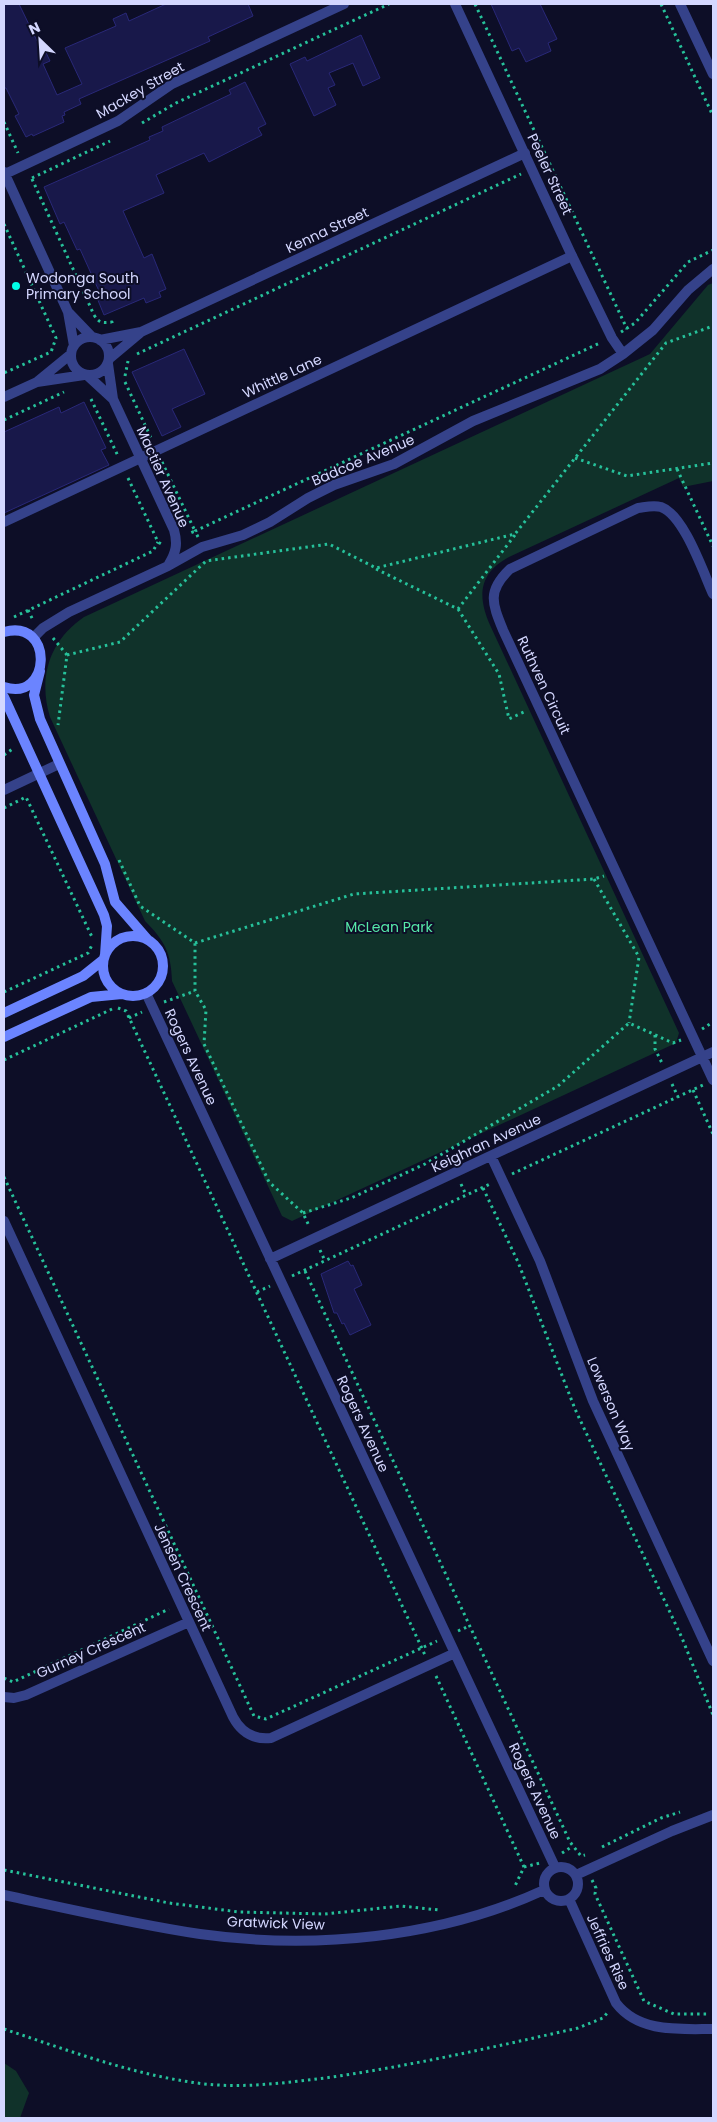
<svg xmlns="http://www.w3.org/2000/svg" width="717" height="2122" font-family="Poppins,sans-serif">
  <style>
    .green { fill: #10322a }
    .building { fill: #18184a; stroke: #292878 }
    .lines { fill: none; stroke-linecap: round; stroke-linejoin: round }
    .path { stroke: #26c19a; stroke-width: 3; stroke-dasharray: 2.5 4; stroke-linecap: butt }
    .lane { stroke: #35428a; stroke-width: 10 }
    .street { stroke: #35428a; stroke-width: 10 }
    .secondary { stroke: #6b84ff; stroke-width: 10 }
    .poi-dot { fill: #00ffe7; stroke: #0d0e27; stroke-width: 2 }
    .labels { text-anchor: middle; stroke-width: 4; stroke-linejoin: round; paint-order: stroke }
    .street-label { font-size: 14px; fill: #d4d7ff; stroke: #0d0e27 }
    .poi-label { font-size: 14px; fill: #d4d7ff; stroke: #0d0e27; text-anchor: start }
    .park-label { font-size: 14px; fill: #56e9a8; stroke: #0d0e27 }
  </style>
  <rect width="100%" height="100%" fill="#0d0e27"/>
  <path class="green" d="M713,283v198l-30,6 -4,-9 -170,79c-30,16 -32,39 -19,68l189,408 -3,10 -384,178 -10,-5 -110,-235c-1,-28 -7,-40 -27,-60l-95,-204c-12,-39 -1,-76 34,-100l566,-263 58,-69z
    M4,2063l12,8 13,22 -9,25h-16z"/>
  <path class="building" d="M4,4h15l18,37 3,-1 10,21 -7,3 14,31 25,-11 -17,-36 51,-22 -3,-7 13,-6 3,8 37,-17h82l5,12 -45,21 2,4 -131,58 2,5 -17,8 1,3 -3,1 2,6 -31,14 -1,-2 -6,3 -11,-21 4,-2 -13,-26h-2z
    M491,4h49l17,35 -9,4 3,8 -25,11 -7,-14 -7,3z
    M361,35l19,43 -17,8 -10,-23 -24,10 6,12 -7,3 8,17 -22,11 -24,-52 15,-7 2,4z
    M245,82l21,42 -8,4 4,7 -53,27 -5,-9 -48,22 8,18 -41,18 21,47 8,-4 14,35 -7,3 2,5 -15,6 -2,-5 -40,17 -9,-22 4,-2 -19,-42 -3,1 -13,-28 -4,2 -16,-37 106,-47 -1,-3 14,-6 -1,-4 69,-33 -2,-4z
    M184,349l21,45 -33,15 9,18 -19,9 -30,-64z
    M84,402l22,46 -5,2 8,15 -105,48v-81l55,-25 2,6z
    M348,1261l3,5 2,-1 9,20 -8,4 17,36 -21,10 -6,-12 -2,1 -5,-11h-3l-13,-39z"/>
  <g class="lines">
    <path class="path" d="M475,4l152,325
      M661,4l52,112
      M4,122l14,31
      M142,123l34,-20 213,-99
      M32,178l78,-37
      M32,179l62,136c5,8 8,8 18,7l1,4
      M4,224l52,114 -5,14 -47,21
      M621,332l14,-9 53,-61 25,-12
      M137,354l384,-180
      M125,376l3,-15
      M125,382l27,58
      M91,399l27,57
      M4,420l60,-28
      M575,458l52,18 86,-13
      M162,462l33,69 -7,3
      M677,469l36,77
      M128,478l30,64 5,3
      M198,537l-3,-6 405,-188
      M376,569l82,40 57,-74
      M458,609l41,65 10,45 17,-8
      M28,610l5,10
      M14,617l139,-66 5,-9
      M53,638l14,17 -9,70
      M67,655l53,-13 86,-81 123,-17 47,24 139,-34 151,-191 47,-17
      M4,755l10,-7
      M4,808l22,-11 66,140
      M119,860l21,46 55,37v48l11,19 -2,34 65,138 34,31 6,13
      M594,879l45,78 -10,66
      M195,943l159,-49 240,-15 10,-3
      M4,992l84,-39 4,-8
      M164,1002l31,-11
      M118,1008l8,3 299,644
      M129,1018l13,-6
      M702,1029l11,-7
      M655,1035v14l7,14
      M4,1060l108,-51
      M672,1084l6,13
      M693,1090l20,44
      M512,1174l191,-89
      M4,1177l250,539 12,3 171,-78
      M461,1184l5,11
      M483,1188l35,74 57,147 107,229 31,77
      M303,1213l48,-15 74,-34 133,-78 71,-63 44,20 8,-3
      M320,1250l5,11
      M305,1271l265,571 11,14 4,-1
      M292,1276l198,-92
      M257,1292l13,-6
      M458,1631l11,-5
      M436,1676l88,191 -10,21
      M4,1678l9,4 156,-73
      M602,1847l59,-29 19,-6
      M562,1853l11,-7
      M524,1867l16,-4
      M4,1870l165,33 70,9 86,2 76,-8 38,4
      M592,1880l4,8 -1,6 49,107 30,13h36
      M4,2029c63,21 127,45 193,54 43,6 86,0 128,-5 86,-12 169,-31 253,-50l25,-10 5,-6"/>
    <path class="lane" d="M4,522l568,-266"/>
    <path class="street" d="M455,4l117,252 40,82 11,16
      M680,4l33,70
      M4,172l64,140 6,34
      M5,174l113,-53 54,-37 172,-80
      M69,313l23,24
      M71 356a19 19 0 1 1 38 0a19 19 0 1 1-38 0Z
      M100,340l41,-8 384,-179
      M109,359l31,-26
      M108,364l5,35 61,131c4,14 2,22 -5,34
      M88,376l25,23
      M38,381l33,-27
      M4,397l33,-15 47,-7
      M713,594c-10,-22 -29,-79 -52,-87 -8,-2 -15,0 -23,1l-128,61c-23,22 -18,34 -7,61l210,450
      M33,638l10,-10 26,-16 99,-46 34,-19 41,-12 27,-13 38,-24 26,-13 60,-21 79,-43 127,-52 23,-15 30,-24 35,-40 25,-21
      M4,790l55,-26
      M146,993l409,874
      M491,1156l49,105 53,140 120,260
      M4,1221l229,496c8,15 20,23 38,21l184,-85
      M270,1259l443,-207
      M4,1697l10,1 12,-3 163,-73
      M544 1884a17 17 0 1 1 34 0a17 17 0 1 1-34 0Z
      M576,1875l96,-44 41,-16
      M4,1895c65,14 130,29 196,39 114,16 240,4 344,-44
      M569,1899l47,104c23,30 63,26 97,26"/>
    <path class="secondary" d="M4,632c51,-14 47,71 0,55
      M40,671l-6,24 6,24 65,145 10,38 33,38
      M4,697l100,218 3,11 -2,29
      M103 966a30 30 0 1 1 60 0a30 30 0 1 1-60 0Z
      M4,1013l79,-37 20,-16
      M4,1037l87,-40 31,-3"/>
  </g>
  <circle class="poi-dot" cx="16" cy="286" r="5"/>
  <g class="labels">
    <g class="street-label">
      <text transform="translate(140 90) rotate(-30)" y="5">Mackey Street</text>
      <text transform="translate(550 174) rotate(65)" y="5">Peeler Street</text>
      <text transform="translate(327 230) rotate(-25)" y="5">Kenna Street</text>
      <text transform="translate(282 376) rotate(-25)" y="5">Whittle Lane</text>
      <text transform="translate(363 460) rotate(-23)" y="5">Badcoe Avenue</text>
      <text transform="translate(163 477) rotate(66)" y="5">Mactier Avenue</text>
      <text transform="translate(544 685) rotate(65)" y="5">Ruthven Circuit</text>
      <text transform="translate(191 1057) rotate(65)" y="5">Rogers Avenue</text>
      <text transform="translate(486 1143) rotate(-25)" y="5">Keighran Avenue</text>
      <text transform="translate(611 1404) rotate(67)" y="5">Lowerson Way</text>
      <text transform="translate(363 1424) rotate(65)" y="5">Rogers Avenue</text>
      <text transform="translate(183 1577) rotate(65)" y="5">Jensen Crescent</text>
      <text transform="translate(91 1650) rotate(-24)" y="5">Gurney Crescent</text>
      <text transform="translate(535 1791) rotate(65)" y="5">Rogers Avenue</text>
      <text transform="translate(276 1923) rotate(2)" y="5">Gratwick View</text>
      <text transform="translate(608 1952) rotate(65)" y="5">Jeffries Rise</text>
    </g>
    <g class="poi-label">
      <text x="26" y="283">Wodonga South<tspan x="26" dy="16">Primary School</tspan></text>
    </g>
    <g class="park-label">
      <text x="389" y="932">McLean Park</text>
    </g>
  </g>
  <rect width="717" height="2122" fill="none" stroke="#d4d7ff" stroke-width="10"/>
  <g transform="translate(40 40) rotate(335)" stroke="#0d0e27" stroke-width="4" paint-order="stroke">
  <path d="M0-4L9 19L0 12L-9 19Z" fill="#d4d7ff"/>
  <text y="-8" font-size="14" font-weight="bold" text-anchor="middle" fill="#d4d7ff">N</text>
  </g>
</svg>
